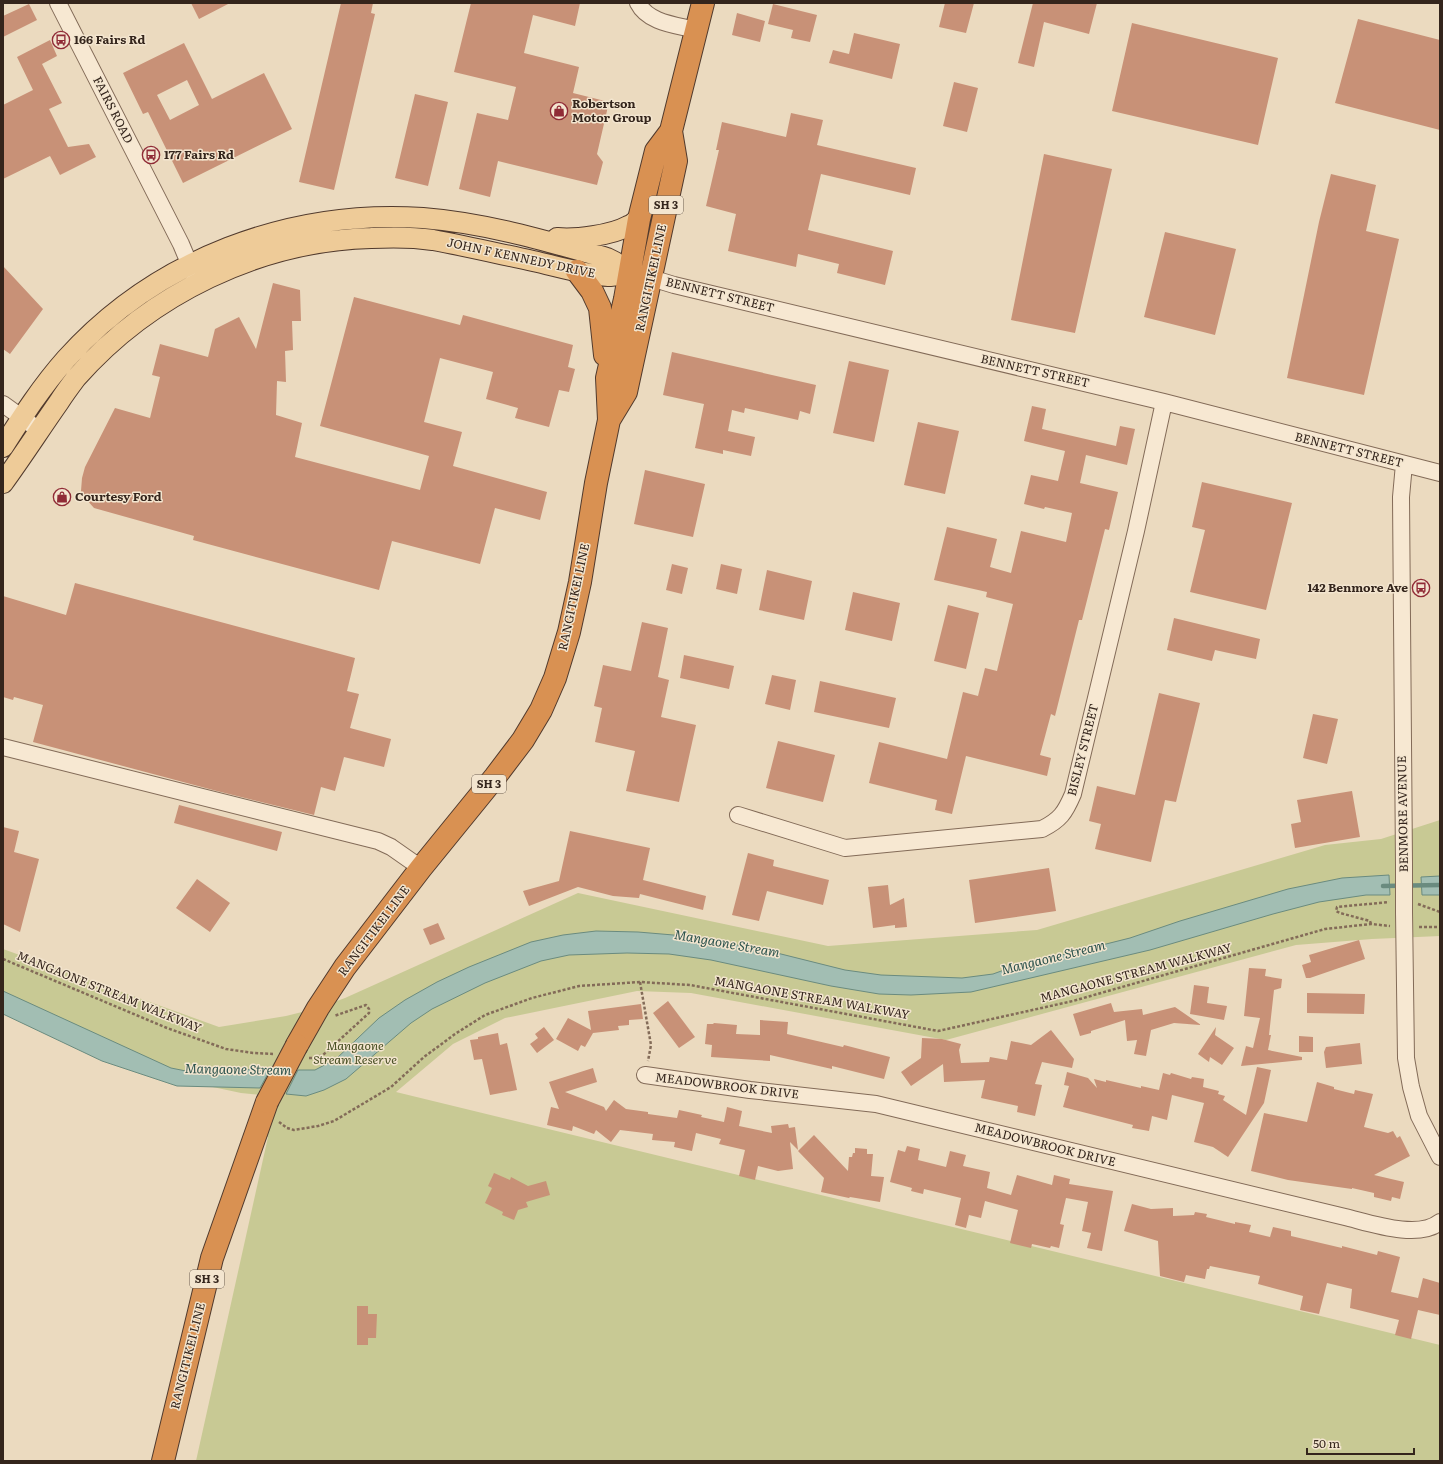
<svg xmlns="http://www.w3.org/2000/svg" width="1443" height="1464" font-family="Literata,serif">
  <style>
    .green { fill: #c8c994 }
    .water { fill: #a2beb3; stroke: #6a8b7f }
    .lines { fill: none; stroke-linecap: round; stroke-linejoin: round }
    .stream { stroke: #6a8b7f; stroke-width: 4.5 }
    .building { fill: #c89177; fill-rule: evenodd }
    .minor-casing { stroke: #836b58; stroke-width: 18 }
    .major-casing { stroke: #513a2d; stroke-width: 22 }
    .highway-casing { stroke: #513a2d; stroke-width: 24 }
    .path { stroke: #836b58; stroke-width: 2.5; stroke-dasharray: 3 2; stroke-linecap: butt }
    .minor { stroke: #f7e8d2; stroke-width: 16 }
    .major { stroke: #eecb98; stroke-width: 20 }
    .highway { stroke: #d99152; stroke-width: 22 }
    .minor-bridge-casing { stroke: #836b58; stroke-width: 18; stroke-linecap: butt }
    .highway-bridge-casing { stroke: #513a2d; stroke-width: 24; stroke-linecap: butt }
    .minor-bridge { stroke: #f7e8d2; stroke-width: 16 }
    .highway-bridge { stroke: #d99152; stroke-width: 22 }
    .labels { text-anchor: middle; stroke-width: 3; stroke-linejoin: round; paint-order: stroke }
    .shield { fill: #f3e5cf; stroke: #6d5f52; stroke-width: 1 }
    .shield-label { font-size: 11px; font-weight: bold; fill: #34251c }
    .poi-label { font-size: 12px; font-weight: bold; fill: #34251c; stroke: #f3e5cf; text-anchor: start }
    .street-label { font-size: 12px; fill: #34251c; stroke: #f3e5cf }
    .park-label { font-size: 12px; font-style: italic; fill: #484f24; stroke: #f3e5cf }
    .water-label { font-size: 13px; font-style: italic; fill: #2c534d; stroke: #f3e5cf }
  </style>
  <rect width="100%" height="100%" fill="#ebdabf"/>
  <path class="green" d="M1440,820v116l-68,3 -76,6 -350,95 -255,-47 -54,-2 -132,27 -52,26 -57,48 1044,253v116h-1244l72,-324 -13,-2 7,-40 -21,-2 -66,-14 -172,-77v-53l216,78 67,-11 32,-8 27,-10 233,-105 250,53 209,-16 288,-85 56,-6z"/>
  <path class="water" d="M1389,875l1,20h-24l-47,7 -46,12 -123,36 -179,42 -60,3 -32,-1 -48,-8 -120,-26 -42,-6 -42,-1 -58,2 -28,6 -56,22 -53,26 -21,14 -65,56 -22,11 -18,6 -20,-2 12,-24h17l21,-11 43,-41 26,-18 32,-18 32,-15 62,-25 32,-7 33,-4 42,1 59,5 80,16 68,17 36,5 81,3 31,-4 25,-9 20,-4 92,-23 50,-17 108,-32 54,-11z
    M1440,876v19h-18l-1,-18z
    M3,991l168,77 15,3 15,-2 69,1 -10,18 -83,-2 -75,-25 -99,-47z"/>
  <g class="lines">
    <path class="stream" d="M1383,886l57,-1"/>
  </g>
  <path class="building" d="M191,3h39l-31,16z
    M341,3h32l-2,10 4,1 -41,176 -35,-8z
    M471,3h109l-5,23 -42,-11 -9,38 55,14 -6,26 36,9 -12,52 6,8 -6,23 -99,-24 -8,36 -31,-8 18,-76 31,7 8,-33 -62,-15z
    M945,3h29l-8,30 -27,-6z
    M1033,3h64l-8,31 -45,-12 -10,45 -16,-4z
    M29,4l8,16 -34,17v-21z
    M773,4l44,11 -7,27 -19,-4 2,-8 -25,-6z
    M737,13l28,8 -5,21 -28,-7z
    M1358,19l82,21v90l-105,-27z
    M1132,23l146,35 -20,87 -146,-34z
    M854,33l46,11 -8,35 -63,-16 4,-13 16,4z
    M50,40l7,16 -15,8 20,39 -13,6 19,38 21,-3 7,13 -36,18 -10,-19 -47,23v-74l30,-15 -16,-33z
    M184,43l28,56 52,-26 28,56 -109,54 -35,-71 -5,2 -20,-41zM187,80l12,25 -29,15 -13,-25z
    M954,82l24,6 -11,44 -24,-6z
    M415,94l33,8 -20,84 -33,-8z
    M791,113l32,7 -6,25 99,23 -6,27 -89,-21 -13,56 85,21 -8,34 -48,-12 2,-9 -41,-10 -2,13 -68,-16 8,-37 -30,-8 13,-56h-3l6,-28 64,15z
    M1044,154l68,15 -37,164 -64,-13z
    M1331,174l45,11 -10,46 33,8 -35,156 -77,-17 32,-156z
    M1165,232l71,17 -21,86 -71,-18z
    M3,266l40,43 -33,45 -7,-5z
    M273,283l27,7 1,31h-9l1,29 -8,1 1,31 -9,-1 -1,34 26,8 -7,34 125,33 9,-34 -109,-30 34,-129 106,28 3,-10 110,30 -5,22 7,2 -6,23 -10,-2 -10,37 -34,-9 3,-10 -32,-9 7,-27 -53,-14 -16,64 38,10 -9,34 94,26 -7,28 -45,-12 -15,56 -88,-23 -13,49 -186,-50 1,-4 -100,-28 -8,-9 -5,-8 1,-13 3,-11 30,-59 35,10 10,-41 -8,-2 8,-31 48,13 7,-28 24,-12 17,32z
    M672,352l144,33 -6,29 -10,-3 -2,9 -53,-12 -1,5 -12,-3 -4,21 27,6 -4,19 -28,-6v4l-28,-6 9,-44 -41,-9z
    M849,361l40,9 -15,72 -41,-9z
    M1032,406l14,3 -4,20 74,17 4,-20 15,3 -8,36 -41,-10 -6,28 38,9 -9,38 -4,-1 -23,91h-3l-24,96 -4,-2 -11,41 11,3 -4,18 -81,-20 -14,58 -17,-4 2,-10 -68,-17 10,-41 68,17 16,-67 15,4 7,-28 12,3 16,-67 -27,-7 1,-5 -53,-12 13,-53 50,12 -7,28 21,6 10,-42 45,11 6,-29 -27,-6 -1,2 -20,-5 7,-29 27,6 7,-30 -41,-10z
    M918,422l41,9 -14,63 -41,-9z
    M645,470l60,14 -12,53 -59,-13z
    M1202,482l90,21 -26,107 -76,-18 15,-62 -13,-3z
    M672,564l16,4 -6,26 -16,-4z
    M721,564l21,5 -5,25 -21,-5z
    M767,570l45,11 -8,39 -45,-10z
    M75,583l280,75 -8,33 12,3 -9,34 41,11 -7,28 -40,-10 -9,34 -14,-4 -7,28 -101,-25 -180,-48 10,-37 -29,-8 -1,3 -10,-3v-101l63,19z
    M853,592l47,11 -8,38 -47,-11z
    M948,605l31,8 -13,56 -32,-8z
    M1174,618l86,21 -4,20 -41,-9 -3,11 -45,-11z
    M642,622l26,6 -10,49 11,3 -8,37 35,8 -17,77 -53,-11 9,-40 -40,-9 7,-34 -8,-2 9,-41 28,6z
    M684,655l50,11 -5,23 -49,-11z
    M772,675l24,5 -6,30 -25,-6z
    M820,681l76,17 -7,30 -75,-16z
    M1159,693l41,10 -24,99 -11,-2 -14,62 -56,-13 6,-25 -12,-3 8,-35 38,9z
    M1313,714l25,5 -11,45 -24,-6z
    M778,741l57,14 -12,47 -57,-14z
    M1352,791l8,46 -65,11 -4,-24 10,-2 -4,-22z
    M179,805l103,27 -5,19 -103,-28z
    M3,827l16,4 -5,21 25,7 -19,73 -17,-8z
    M570,831l80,17 -7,32 63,16 -3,14 -63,-16 -1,4 -26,-2 -35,-9 -49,19 -6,-15 36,-10z
    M748,853l26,7 -1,6 56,14 -6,25 -56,-14 -8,30 -27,-6z
    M1049,868l7,43 -81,12 -6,-43z
    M197,879l33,24 -20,29 -34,-24z
    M888,885l2,20 14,-7 3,29 -12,1v-3l-22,3 -5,-41z
    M438,923l7,16 -15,6 -7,-16z
    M1359,940l6,19 -55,19h-4l-4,-13 9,-3 -2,-7z
    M1249,968l17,1 -1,7 17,3 -1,9 -7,2 -5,45h2l-3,15 34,7v3l-61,6 5,-20 7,2 7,-30 -16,-2z
    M1194,985l15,2 -2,16 20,3 -3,14 -34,-6z
    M1307,993l58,1 -1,20 -57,-1z
    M668,1001l27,36 -16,11 -26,-35z
    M1111,1003l3,9 28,-3 1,6 32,-8 26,18 -27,-2 -23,7 -5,26 -12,-2 3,-14 -10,1 -2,-21 -34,11v2l-11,3 -7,-22z
    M641,1004l2,15 -14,1v5l-11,1 1,4 -26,3 -8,14 -4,-2 -3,6 -22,-12 12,-21 23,12 -3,-19z
    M760,1020l28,2 -1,12 56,13 1,-2 46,12 -6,22 -52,-13v3l-62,-14v6l-59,-4 1,-12 -7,-1 2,-20h6l1,-1 23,2 -1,9 24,1z
    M544,1027l10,13 -17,13 -7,-9 8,-6 -3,-4z
    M1216,1027l-1,8 19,13 -12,17 -12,-8 -1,5 -11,-8z
    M1051,1030l23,29 -2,9 -30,-6 -7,22 7,1 -7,31 -18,-4 1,-6 -37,-8 4,-18 -41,2 -1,-18 -32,22 -10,-14 20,-14 1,-20 20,1 19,5 -2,6 2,13 28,-1 1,-5 17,3 4,-19 20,4z
    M498,1033l2,12 7,-2 10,47 -27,5 -8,-36 -8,1 -4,-20 8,-1v-2z
    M1299,1036l14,1v15h-14z
    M1360,1043l2,21 -36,4 -2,-16 2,-5z
    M1257,1067l14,3 -7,33 -36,54 -15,-10 -19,-5 10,-39 -32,-8 -5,25 -15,-4 -3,15 -17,-3 1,-3 -70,-18 6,-21 -5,-1 3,-13 21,6 9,10 -3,-9 12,3v-2l35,8v-2l18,4 4,-17 7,2 1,-2 20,6 1,-2 12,2 -1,8 16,4 -1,3 7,2 -2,4 23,15z
    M593,1068l4,14 -32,10 39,15 2,4 8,-11 12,9 22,3v2l29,4 2,-8 23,5 -1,2 23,5 3,-15 15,4 -3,15 33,7 -1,-7 17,-2 1,4 6,-1 3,23 -8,-8 3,27 -15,2 -20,-5 -3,14 -16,-4 6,-26 -26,-6 2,-5 -25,-6 -4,18 -18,-4 1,-5 -23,-2 1,-6 -33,-4 -9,12 -15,-12 -2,4 -21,-8 -1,5 -25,-6 4,-18 8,2 -10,-27z
    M1317,1082l17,5v2l20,5 1,-4 18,4 -9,33 24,6 5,-2 4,7 3,-2 10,20 -36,19 30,7 -4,17 -8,-2 -1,4 -17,-4v-4l-22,-5v1l-64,-9 -37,-9 13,-58 43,9z
    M814,1135l34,36 1,-14h3l1,-4h2v-5l12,1v5h6l-2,22 13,1 -4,25 -30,-5 -1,1 -28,-6 3,-14 -26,-27z
    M907,1146l13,3 -2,11 28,7 4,-16 16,4 -3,11 27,6 -3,16 24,7 6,-20 35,10 2,-10 16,4 -1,5 44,7 -11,60 -15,-3 4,-15 -9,-2 6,-29 -22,-4 -6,26 4,1 -5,23 -8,-2 -1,2 -18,-4 -1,4 -21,-5 8,-33 -33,-9 -4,17 -12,-3 -3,13 -11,-3 6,-27 -37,-9 -1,5 -12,-3 1,-3 -22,-6 8,-32 7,2z
    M494,1173l16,7 1,-3 17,9 18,-5 4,14 -24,7 2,5 -10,3 -4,10 -12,-5 1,-3 -18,-9 7,-15 -4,-2z
    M1132,1204l19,5 22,-1v8l21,-1 1,-3 12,2 -1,3 29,7v-2l16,3 -2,7 21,5 3,-10 18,4v5l51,12v-2l35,9 1,-4 22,6 -9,35 27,6 5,-20 17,5v32l-22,-5 -7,29 -16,-4 4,-15 -49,-12 2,-19 -25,-6 -8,31 -19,-4 3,-14 -45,-12 2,-8 -50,-10 -1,3h-2l-2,10 -19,-4 -2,7 -24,-6 -2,-35 -34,-10z
    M357,1306h11v8h9l-1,24h-8v7h-11z"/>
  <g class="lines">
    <defs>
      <path id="minor" d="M58,3l123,241 13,31
        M638,3c10,20 38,22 58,27
        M651,278l23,7 490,117 276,71
        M3,404l36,26
        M3,747l375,94 13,6 30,21
        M738,815l107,33 197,-19c18,-9 23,-16 31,-35l63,-263 28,-129
        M1404,864l-3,-367 3,-33
        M1404,912l2,146 5,29 8,29 21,41
        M645,1075l105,15 126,14 469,113c25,6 73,23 95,5"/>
      <path id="major" d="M557,238c18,2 55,-3 71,-12 4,-1 7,-5 11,-7
        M3,447c19,-30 39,-61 63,-88 90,-100 224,-150 357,-141 63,5 124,23 184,40l8,4 15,11 13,3
        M3,483c19,-26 37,-54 56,-81 5,-8 11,-16 17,-24 74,-84 183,-137 295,-140 20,-1 42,-1 62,2 33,6 67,14 100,21 23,5 52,14 75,15 7,0 15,-2 22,-3"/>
      <path id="highway" d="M577,271l15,20 8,17 5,47
        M609,420l17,-28 50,-231 -5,-30
        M297,1045l21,-37 27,-41 76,-99 74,-91 28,-37 18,-30 14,-32 14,-46 11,-50 16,-99 13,-63 -2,-42 18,-79 14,-80 17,-68 15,-20 32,-128
        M163,1461l49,-203 55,-156"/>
    </defs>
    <use href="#minor" class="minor-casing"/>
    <use href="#major" class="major-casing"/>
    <use href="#highway" class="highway-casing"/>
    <path class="path" d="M1418,904l22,8
      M1371,924l-1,-3 -30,-8 -4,-2 1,-4 52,-5
      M1419,927h21
      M3,959l164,69 59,21 27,4 20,1
      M640,982l11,63 -3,16
      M309,1058h5l9,-3 46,-42v-4l-3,-4 -32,11
      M279,1122l8,6 7,2 24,-4 16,-5 57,-34 33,-30 31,-23 30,-19 47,-17 47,-12 61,-4 50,3 248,46 135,-30 252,-72 46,-5 19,2"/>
    <use href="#minor" class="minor"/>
    <use href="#major" class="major"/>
    <use href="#highway" class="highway"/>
    <defs>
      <path id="minor-bridge" d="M1404,864v48"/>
      <path id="highway-bridge" d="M267,1102l30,-57"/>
    </defs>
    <use href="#minor-bridge" class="minor-bridge-casing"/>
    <use href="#highway-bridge" class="highway-bridge-casing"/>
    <use href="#minor-bridge" class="minor-bridge"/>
    <use href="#highway-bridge" class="highway-bridge"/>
  </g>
  <defs>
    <symbol id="bus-ring" viewBox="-11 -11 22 22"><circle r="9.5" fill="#f3e5cf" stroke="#902b36" stroke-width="1.5"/><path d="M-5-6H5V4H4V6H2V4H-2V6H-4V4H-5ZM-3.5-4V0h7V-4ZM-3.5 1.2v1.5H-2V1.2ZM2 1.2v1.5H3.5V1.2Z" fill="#902b36"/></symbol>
    <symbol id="shop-ring" viewBox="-11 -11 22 22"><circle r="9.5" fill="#f3e5cf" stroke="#902b36" stroke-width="1.5"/><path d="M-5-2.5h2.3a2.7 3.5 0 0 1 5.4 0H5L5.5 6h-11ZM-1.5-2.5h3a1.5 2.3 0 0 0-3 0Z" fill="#902b36"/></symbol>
  </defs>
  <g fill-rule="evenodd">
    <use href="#bus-ring" x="51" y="30" width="20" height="20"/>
    <use href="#shop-ring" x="549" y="101" width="20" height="20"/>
    <use href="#bus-ring" x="141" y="145" width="20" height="20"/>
    <use href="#shop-ring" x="52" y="487" width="20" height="20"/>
    <use href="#bus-ring" x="1411" y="578" width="20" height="20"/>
  </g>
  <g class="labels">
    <g class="shield">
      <rect x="649" y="196" width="34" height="18" rx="3"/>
      <rect x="472" y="775" width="34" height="18" rx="3"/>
      <rect x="190" y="1270" width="34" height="18" rx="3"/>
    </g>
    <g class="shield-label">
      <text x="666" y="209">SH 3</text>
      <text x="489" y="788">SH 3</text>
      <text x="207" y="1283">SH 3</text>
    </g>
    <g class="poi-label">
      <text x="74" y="44">166 Fairs Rd</text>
      <text x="572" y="108">Robertson<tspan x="572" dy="14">Motor Group</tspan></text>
      <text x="164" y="159">177 Fairs Rd</text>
      <text x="75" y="501">Courtesy Ford</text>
      <text x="1408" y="592" text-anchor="end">142 Benmore Ave</text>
    </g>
    <g class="street-label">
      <text transform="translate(113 110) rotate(63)" y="4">FAIRS ROAD</text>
      <text transform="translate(521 258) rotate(12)" y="4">JOHN F KENNEDY DRIVE</text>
      <text transform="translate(651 278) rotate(-78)" y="4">RANGITIKEI LINE</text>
      <text transform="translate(720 295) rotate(14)" y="4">BENNETT STREET</text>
      <text transform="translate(1035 371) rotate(13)" y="4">BENNETT STREET</text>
      <text transform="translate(1349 450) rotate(14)" y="4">BENNETT STREET</text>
      <text transform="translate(574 597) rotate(-78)" y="4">RANGITIKEI LINE</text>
      <text transform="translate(1083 750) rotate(-76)" y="4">BISLEY STREET</text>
      <text transform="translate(1403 814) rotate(-91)" y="4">BENMORE AVENUE</text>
      <text transform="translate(374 931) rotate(-53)" y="4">RANGITIKEI LINE</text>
      <text transform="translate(1136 973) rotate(-15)" y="4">MANGAONE STREAM WALKWAY</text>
      <text transform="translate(109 992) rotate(22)" y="4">MANGAONE STREAM WALKWAY</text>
      <text transform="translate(812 998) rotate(10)" y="4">MANGAONE STREAM WALKWAY</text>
      <text transform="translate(727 1086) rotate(7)" y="4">MEADOWBROOK DRIVE</text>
      <text transform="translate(1045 1145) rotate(14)" y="4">MEADOWBROOK DRIVE</text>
      <text transform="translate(188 1356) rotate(-76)" y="4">RANGITIKEI LINE</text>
    </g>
    <g class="park-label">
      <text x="355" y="1050">Mangaone<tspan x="355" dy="14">Stream Reserve</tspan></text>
    </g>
    <g class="water-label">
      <text transform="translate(727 943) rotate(10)" y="5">Mangaone Stream</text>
      <text transform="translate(1053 957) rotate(-14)" y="5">Mangaone Stream</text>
      <text transform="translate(238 1069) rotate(1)" y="5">Mangaone Stream</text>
    </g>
  </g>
  <rect width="1443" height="1464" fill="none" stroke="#34251c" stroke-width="8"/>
  <path d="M1307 1448v6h107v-6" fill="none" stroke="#34251c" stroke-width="2"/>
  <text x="1313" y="1448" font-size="12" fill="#34251c" stroke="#f3e5cf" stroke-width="3" paint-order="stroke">50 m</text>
</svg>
